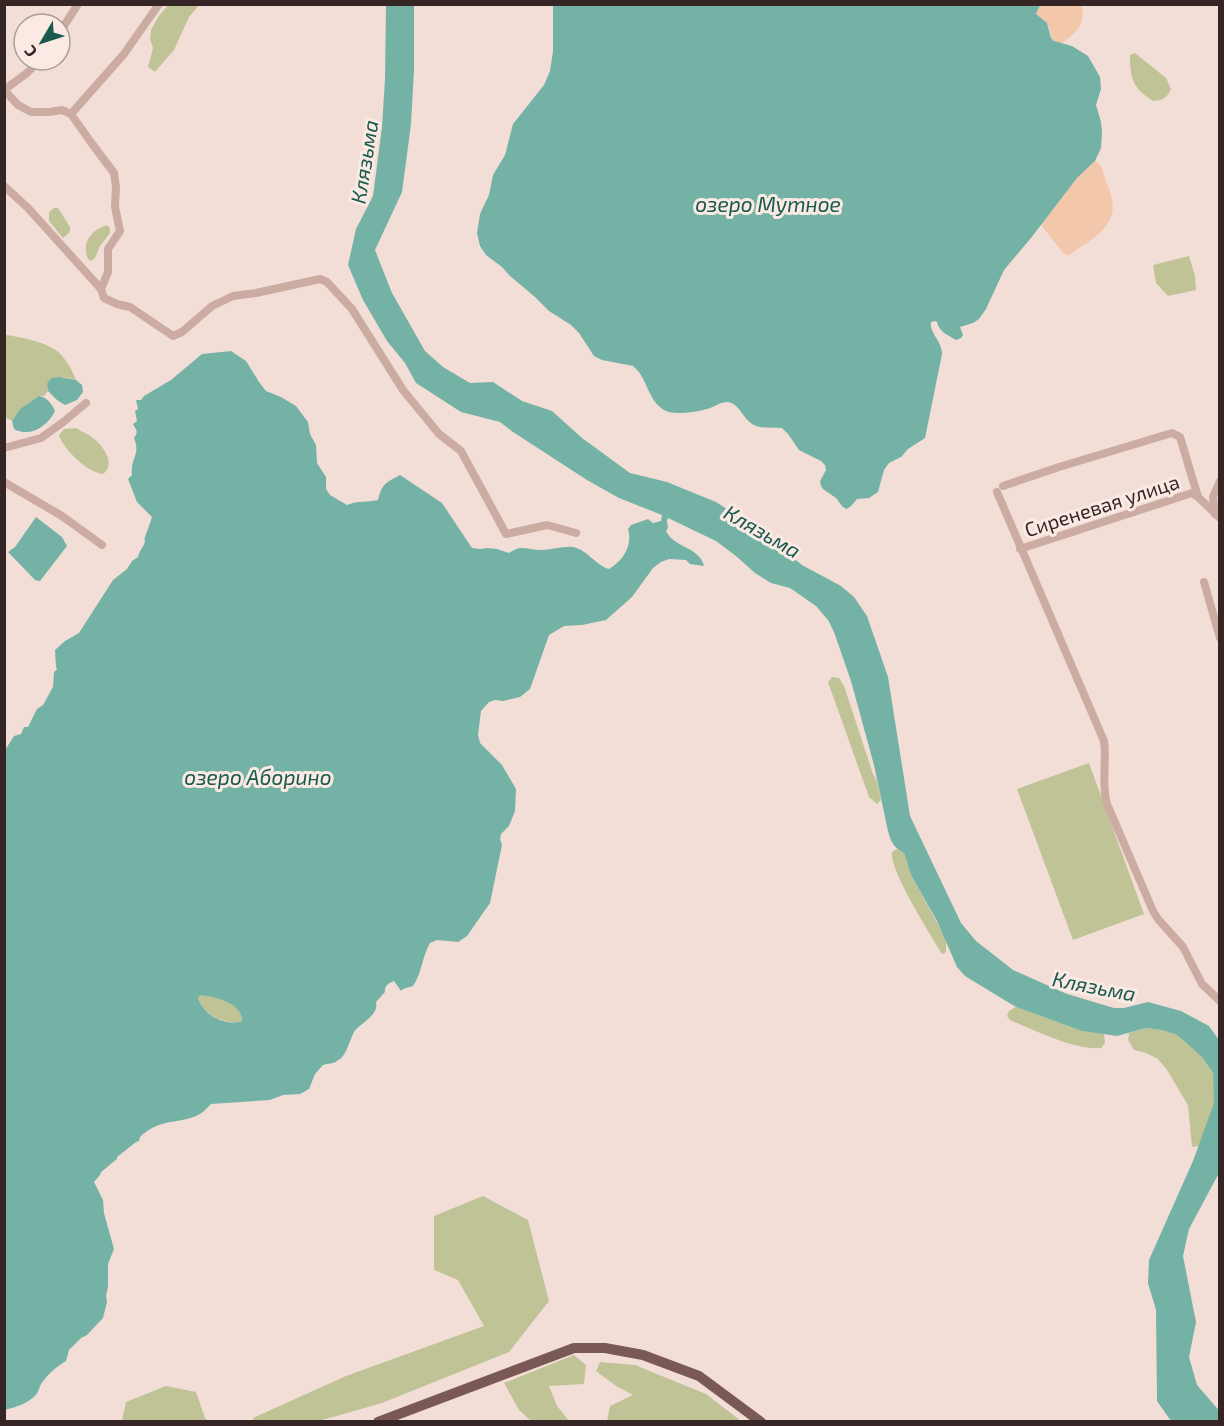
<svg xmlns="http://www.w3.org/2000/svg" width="1224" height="1426" font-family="'Exo 2',sans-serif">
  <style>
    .green { fill: #bfc396 }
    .sand { fill: #f2c7aa }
    .water { fill: #74b2a5; fill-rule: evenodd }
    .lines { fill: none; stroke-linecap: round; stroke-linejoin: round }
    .minor { stroke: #cbaba2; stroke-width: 8 }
    .major { stroke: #795855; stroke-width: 10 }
    .labels { text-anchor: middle; stroke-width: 6; stroke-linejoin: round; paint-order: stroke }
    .street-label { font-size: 20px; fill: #352625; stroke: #faeae3 }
    .water-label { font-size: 21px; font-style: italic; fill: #185a4d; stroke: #faeae3 }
  </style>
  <rect width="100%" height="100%" fill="#f3ded7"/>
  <path class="green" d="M168,5h31l-10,12 -15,33 -19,22 -7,-5 5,-19 -3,-9 1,-9 7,-13z
    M1135,53l31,25 5,11c-4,9 -8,11 -18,12 -20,-13 -23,-22 -23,-46z
    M54,208h4l12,19v5l-7,6 -14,-17v-9z
    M107,225l3,3v5l-10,13 -5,12 -4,3 -3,-2c-7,-16 3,-29 19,-34z
    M1189,256l6,20 1,14 -28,6 -12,-13 -3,-18z
    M5,335c12,1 39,7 49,14 11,7 17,19 22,31 -11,-3 -20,-5 -29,3l1,8 -4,5h-5l-19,13 -8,12 -7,-4z
    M76,428c6,4 12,6 17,10 11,9 23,26 10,36 -15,-1 -41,-26 -44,-39l5,-6z
    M832,677l7,1 5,8 29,88 4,7 4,19 -4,4 -8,-7 -41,-115z
    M1089,763l55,151 -71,26 -56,-151z
    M897,849l7,4 7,22 35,64v13l-4,2c-11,-19 -53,-84 -50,-102z
    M201,995c14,2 41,8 41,26 -16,5 -39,-6 -44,-23z
    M1016,1007l66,24 22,3 1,9 -4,5c-25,3 -67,-18 -91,-28l-3,-4 2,-5z
    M1146,1028l16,2 15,5 25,22 11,16 2,30 -16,43 -7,1 -4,-42 -21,-35 -9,-11 -12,-6 -12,-3 -6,-10 1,-7z
    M483,1196l45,24 21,81 -40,51 -127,51 -63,18h-66v-3l93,-42 138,-50 -26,-46 -24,-10v-54z
    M574,1355l12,10 -2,19 -35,2 8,20 12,15h-38l-12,-11 -15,-27z
    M600,1362l35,3 71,29 35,27h-134l3,-15 23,-11 -17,-9 -20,-15z
    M166,1386l30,6 9,26 3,3h-86l4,-19z"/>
  <path class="sand" d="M1040,4l41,1c7,16 -6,31 -21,39 -13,-6 -6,-10 -13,-20 -3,-4 -8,-6 -11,-10z
    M1095,161c8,4 8,12 11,20 2,6 5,12 6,18 6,28 -22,41 -40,54l-4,2 -4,-1 -23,-29 36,-47z"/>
  <path class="water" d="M386,5h28v65l-3,54 -9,68 -27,58 17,43 33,58 18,16 27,16 23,-1 29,19 30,10 30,27 48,35 37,9 49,20 43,28 43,35 39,21 13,11 13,19 21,61 22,139 51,107 15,18 37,29 54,24 47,14h10l24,-6 33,9 28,15 10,14v133l-30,56 -6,27 13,66 -7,35 8,28 19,22 3,3v11h-48l-14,-20 -1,-91 -8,-27 1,-23 44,-99 21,-58 -1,-30 -11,-16 -25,-22 -15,-5 -16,-2 -29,8 -35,-5 -66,-24 -51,-31 -8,-9 -20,-46 -26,-46 -7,-22c-10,-5 -13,-11 -16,-22l-14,-66 -23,-84 -17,-49 -6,-12 -12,-14 -26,-18 -19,-5 -16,-10 -19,-17 -20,-15 -48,-23 -1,3 1,7 -2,3c8,17 34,16 38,35l-14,-2 -4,-4 -17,-1 -8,3 -8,6 -21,29 -26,23 -24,5 -18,1 -15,9 -19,54 -10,8 -17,4 -8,-1 -6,2 -8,9 -3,24 2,8 22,22 14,24 -1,22 -6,15 -8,8 -1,5 2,6 -12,58 -23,33 -9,6 -21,-2 -7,3c-8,14 -8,30 -17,43l-10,3 -2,2 -7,-10c-5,2 -10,5 -9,11l-9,10c3,14 -15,20 -22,30 -5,9 -7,24 -17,29 -3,3 -9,2 -14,4l-8,9 -6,15 -9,5 -17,1 -13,5 -59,4c-3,2 -4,5 -7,7 -10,9 -26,9 -38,12 -10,2 -19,7 -26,14l-1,4 -3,1 -19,15v2c-6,4 -10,9 -16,13l-1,3 -6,7 9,18 1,13 10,36 -6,15v22l-2,10 1,6 -4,16 -16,17 -6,3 -12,12 -3,11c-10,6 -18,13 -25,23 -2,4 -3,9 -6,12 -9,8 -19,11 -30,14v-660l9,-14 7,-2 3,-7h4l9,-18 6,-4 10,-18 1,-15 3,-3 -1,-2 -1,-17 10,-9 14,-8 34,-53 14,-11 5,-8 6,-4c1,-6 5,-9 7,-15 0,-1 -1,-3 0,-5 2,-6 5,-13 7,-20l-15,-15 -9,-23 4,-4c-2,-17 9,-20 2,-37 5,-7 2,-8 -1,-14l4,-3 -2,-10 3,-2 -2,-9h5l3,-4 27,-16 31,-26 29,-3 15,10 13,21 7,9 15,6 15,9 12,16 2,12 6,11 1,18 9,14v12l4,6 17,10c12,-5 18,-2 31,-5 4,-16 7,-17 22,-25l42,28 30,45 8,1 7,-1 10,1 12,4c4,-3 8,-5 13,-5 6,0 12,2 19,2 9,0 24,-4 32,-3 15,3 22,18 36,22 14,-8 24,-24 19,-40l3,-4 17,-6 5,4 8,-2 1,-6 -43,-17 -32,-18 -74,-48 -13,-10 -39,-10 -45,-29 -11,-20 -18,-22 -24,-41 -15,-35 8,-36 17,-33 9,-69 3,-48zM201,995c14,2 41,8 41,26 -16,6 -39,-6 -44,-23z
    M553,5h487l-4,9 11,9 4,15 3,3 18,5 16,10 12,21 1,12 -5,16 5,17 1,10 -1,16 -6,13 -18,17 -46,60 -27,32 -18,39 -7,10 -6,4 -13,4 3,8 -2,3 -5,2c-8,-5 -17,-8 -19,-18l-2,-1 -4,1c-2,11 11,19 11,32l-17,84 -17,11 -7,8 -12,6 -5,7 -6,22 -9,6 -12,1 -7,8 -4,2 -4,-3 -6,-8 -13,-9 -2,-3 -1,-5 6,-11 -1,-5 -4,-4 -22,-11 -11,-16 -6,-6c-9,-1 -20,1 -28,-3 -11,-5 -14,-22 -27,-23 -6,0 -11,4 -17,6 -12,4 -39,9 -49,0 -14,-11 -14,-31 -28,-42l-31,-6 -8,-4 -15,-23 -8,-8 -22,-14 -14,-14 -25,-21 -8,-9 -16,-12 -6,-9 -3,-13 3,-19 9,-19 4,-20 12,-20 8,-31 31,-39 6,-14 3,-20z
    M59,377l17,3 6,5 1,7 -6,8 -12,5 -8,-5 -9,-9 -1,-8 5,-5z
    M39,396c8,1 13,8 16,15 -7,15 -25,27 -41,18l-2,-8 8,-12z
    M36,517l26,20 5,9 -27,35 -5,-1 -27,-28 7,-5z"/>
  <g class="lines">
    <path class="minor" d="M60,32l18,-28
      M40,60l-13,13 -23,17 14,15 13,7h18l13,-2 9,4 19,27 24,32 2,14 -1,20 5,24 -12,18v23l-7,17 3,9 13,6 13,3 43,29 9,-4 30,-26 21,-10 23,-3 64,-14 7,3 25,27 51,81 36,44 22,17 45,83 41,-9 29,8
      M71,114l53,-60 35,-50
      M4,186l24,22 73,81
      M4,448l37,-10 21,-15 24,-20
      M4,482l58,34 40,29
      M1003,486l56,-19 113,-34 8,4 18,60
      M997,492l107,249c3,21 -3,42 3,63l46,107 5,8 25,28 19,37 18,17
      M1215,514l-2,-17 7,-16
      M1020,549l172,-56 6,4 22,21
      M1204,582l16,56"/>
    <path class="major" d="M378,1422l196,-74h31l38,7 56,21 62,46"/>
  </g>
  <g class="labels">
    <g class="street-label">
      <text transform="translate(1102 506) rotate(-18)" y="7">Сиреневая улица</text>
    </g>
    <g class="water-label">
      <text transform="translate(365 162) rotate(-81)" y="7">Клязьма</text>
      <text x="768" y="212">озеро Мутное</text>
      <text transform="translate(762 532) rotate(30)" y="7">Клязьма</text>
      <text x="258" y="785">озеро Аборино</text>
      <text transform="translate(1094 987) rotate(11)" y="7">Клязьма</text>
    </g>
  </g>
  <rect width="1224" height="1426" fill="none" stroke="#352625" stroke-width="12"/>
  <g transform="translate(42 42) rotate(231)"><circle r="28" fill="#faeae3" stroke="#ab9c97" stroke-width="1.5"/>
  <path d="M0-4.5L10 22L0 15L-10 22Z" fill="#185a4d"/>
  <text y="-9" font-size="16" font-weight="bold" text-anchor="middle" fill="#352625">С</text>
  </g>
</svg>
